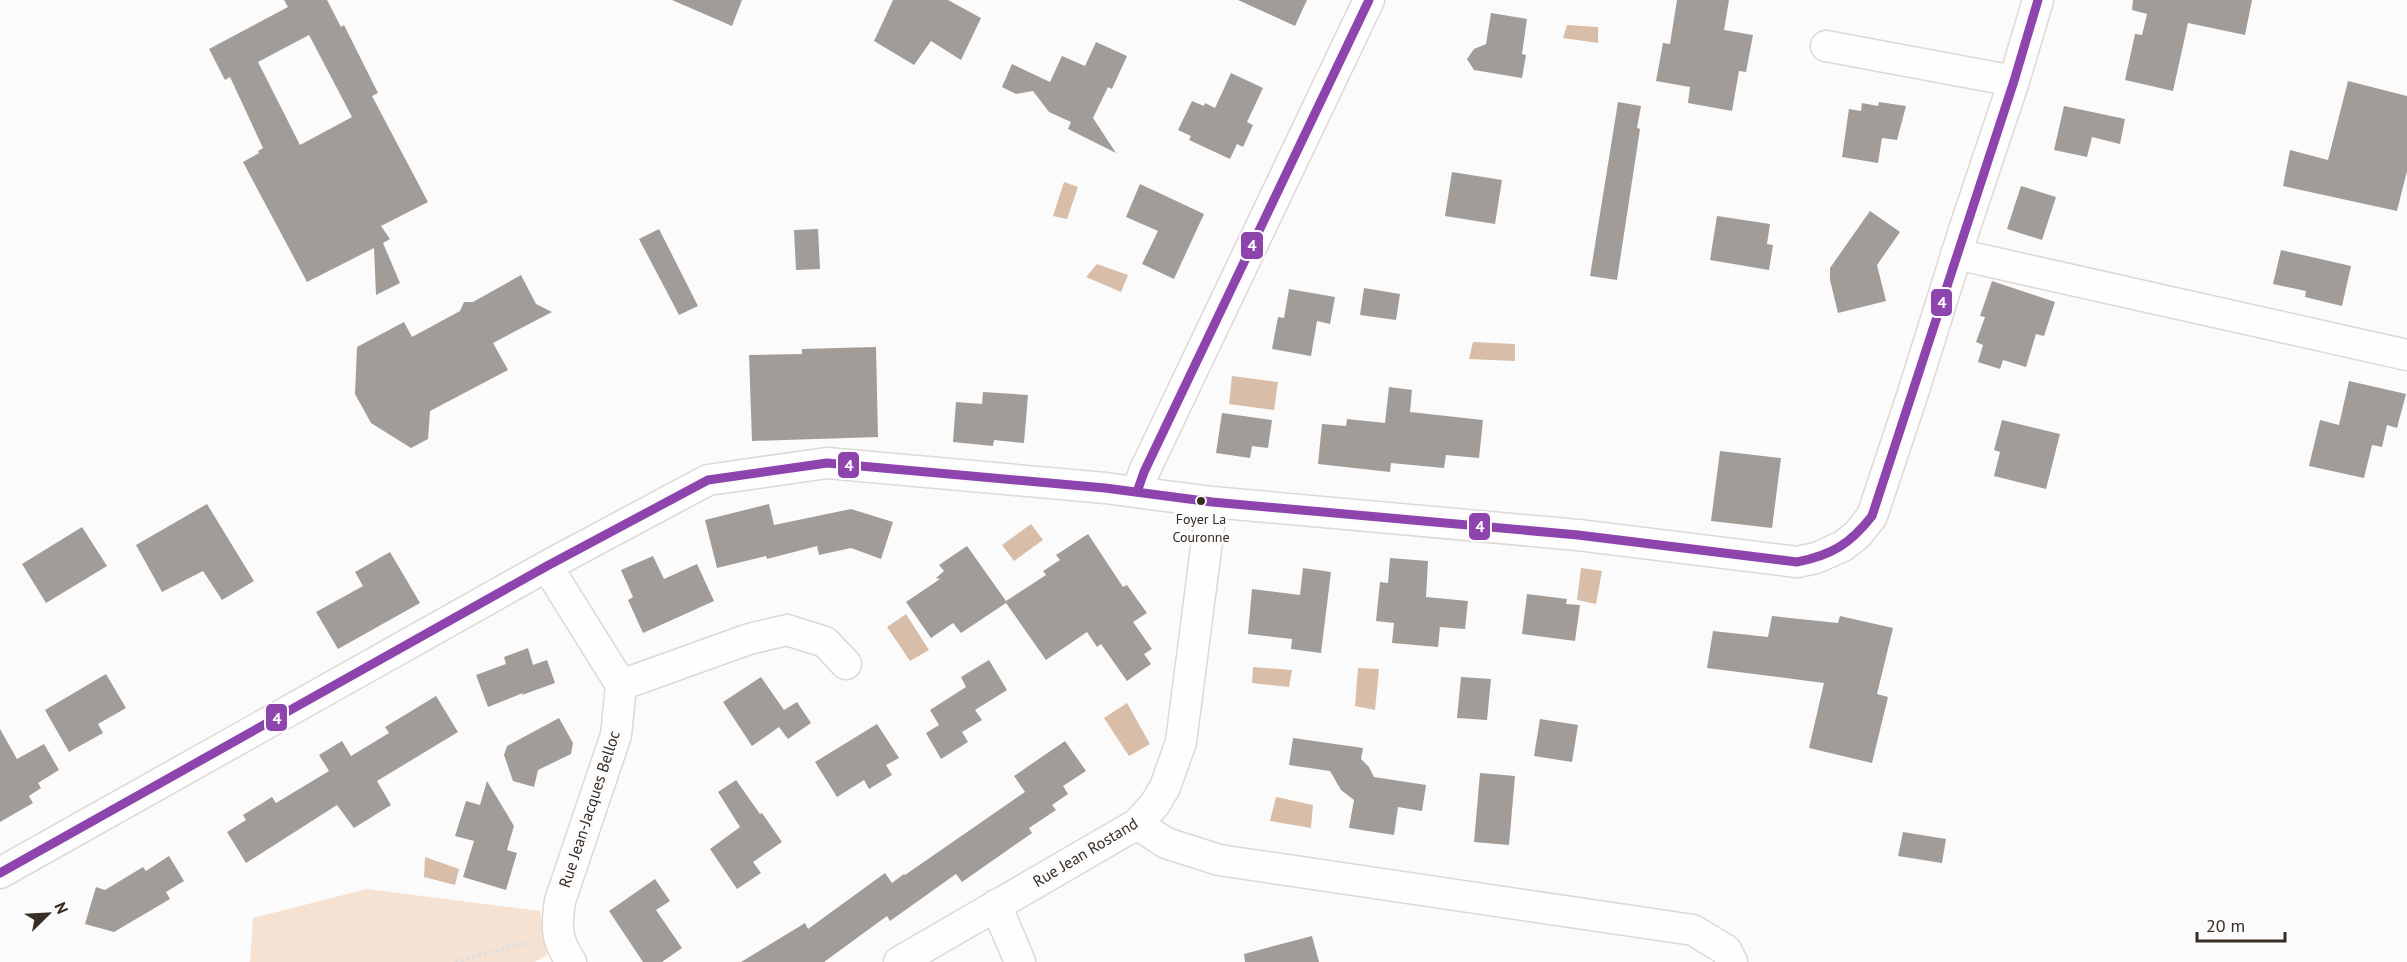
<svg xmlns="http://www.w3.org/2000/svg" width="2407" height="962" font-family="'PT Sans',sans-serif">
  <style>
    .green { fill: #f6e2d3 }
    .water { fill: #d8bda8 }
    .building { fill: #a19c98; fill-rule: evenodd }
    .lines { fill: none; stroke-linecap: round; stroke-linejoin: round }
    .minor-casing { stroke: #dfd8d4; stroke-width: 33 }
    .path { stroke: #e0dfdf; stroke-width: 4; stroke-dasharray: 3 3; stroke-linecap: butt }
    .minor { stroke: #fefefe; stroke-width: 30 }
    .bus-1-casing { stroke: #fbfbfb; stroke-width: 14 }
    .bus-1 { stroke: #8e44ad; stroke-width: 9 }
    .bus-dot { fill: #382c23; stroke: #fbfbfb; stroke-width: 2 }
    .labels { text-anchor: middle; stroke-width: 6; stroke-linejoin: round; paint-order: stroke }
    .bus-label { font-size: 14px; fill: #382c23; stroke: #fbfbfb }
    .street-label { font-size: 16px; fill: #382c23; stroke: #fbfbfb }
    .line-badge { stroke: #fbfbfb; stroke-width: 2 }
    .badge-label { font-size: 16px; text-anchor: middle; font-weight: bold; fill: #fff }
  </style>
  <rect width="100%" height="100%" fill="#fbfbfb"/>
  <path class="green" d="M367,889l173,22 7,44 -12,7h-285l3,-44z"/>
  <path class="water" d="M1567,25l31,2v16l-35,-5z
    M1064,182l14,5 -11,32 -14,-3z
    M1097,264l31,11 -7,17 -35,-15z
    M1473,342l42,2v17l-46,-2z
    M1232,376l46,6 -4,28 -45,-6z
    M1031,524l12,16 -29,21 -12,-16z
    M1581,568l21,3 -6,33 -19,-4z
    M906,614l23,36 -19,11 -23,-34z
    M1253,667l39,3 -3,17 -37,-4z
    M1358,668l21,1 -4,41 -20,-4z
    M1127,703l23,41 -21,12 -25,-38z
    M1276,797l37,8 -2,23 -41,-7z
    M425,857l34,12 -4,16 -31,-8z"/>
  <path class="building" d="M284,0h43l14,27 3,-2 34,68 -6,3 56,106 -47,24 9,13 -7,4 17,40 -24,12 -2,-47 -67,34 -64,-120 16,-9 -1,-2 5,-3 -33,-71 -5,3 -16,-31 79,-42zM309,35l43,82 -52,28 -42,-83z
    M672,0h70l-10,26z
    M893,0h55l33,18 -20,42 -30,-19 -17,24 -40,-24z
    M1238,0h69l-12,26z
    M1677,0h52l-5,30 29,5 -7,37 -7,-1 -7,40 -44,-8 2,-16 -34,-6 7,-38 7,1z
    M2133,0h119l-7,35 -57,-12 -15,68 -48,-11 10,-46 7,1 5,-21 -15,-4z
    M1491,13l36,6 -5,35 4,1 -4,23 -48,-8 -7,-11 7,-10 12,-5z
    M1096,42l31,14 -15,33 -4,-2 -15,31 23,35 -48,-24 3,-7 -22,-10 -16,-21 -17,3 -14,-7 10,-23 38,18 12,-26 23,10z
    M1231,73l32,15 -16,34 6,3 -10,22 -6,-3 -7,15 -41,-19 2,-4 -13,-6 14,-29 12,5 1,-3 10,5z
    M2348,81l59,15v75l-10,40 -114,-25 7,-36 38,10z
    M1618,102l23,4 -4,22 3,1 -23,151 -27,-4z
    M1879,102l27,4 -9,34 -15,-2 -4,25 -36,-6 7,-48 12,2 1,-8 16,3z
    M2064,106l61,13 -5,25 -28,-7 -5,20 -33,-7z
    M1452,172l50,8 -7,44 -50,-8z
    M1140,184l64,30 -30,65 -32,-15 16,-33 -32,-14z
    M2021,186l35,11 -14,43 -35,-11z
    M1870,211l30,21 -23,33 9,36 -48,12 -8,-33v-12z
    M1717,216l53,8 -3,20 6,1 -4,25 -59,-10z
    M659,229l39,77 -19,9 -40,-76z
    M818,229l2,40 -24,1 -2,-40z
    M2281,250l70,16 -9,40 -37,-9 1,-6 -33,-7z
    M521,275l15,29 16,8 -59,31 15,27 -78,41 -2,28 -17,9 -40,-25 -16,-29 2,-47 47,-25 8,15 48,-26 4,-9h9z
    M1992,281l63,21 -11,34 -8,-2 -10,33 -23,-7 -3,9 -22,-7 5,-17 -7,-3 9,-25 -5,-1z
    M1364,288l36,6 -4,26 -36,-5z
    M1289,289l46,8 -5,27 -13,-3 -6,35 -39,-7 6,-32 6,1z
    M876,347l2,90 -126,4 -3,-86 53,-1v-5z
    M2349,381l57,13 -9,34 -10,-3 -5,22 -10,-2 -8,33 -55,-12 11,-46 19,5z
    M1389,387l23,3 -2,22 73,8 -4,38 -33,-3 -2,13 -53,-5 -1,9 -72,-8 4,-40 24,2 1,-7 38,4z
    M983,392l45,3 -4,48 -30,-3 -1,6 -40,-4 3,-40 26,2z
    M1222,413l50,7 -4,28 -16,-2 -2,12 -34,-5z
    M2002,420l58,14 -14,55 -52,-13 6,-24 -6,-2z
    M1720,451l61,7 -9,70 -61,-7z
    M207,504l47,77 -32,19 -19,-29 -41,21 -26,-47z
    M769,504l5,21 77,-16 42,13 -12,37 -30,-11 -32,7 -2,-9 -50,13 -1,-3 -49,12 -12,-48z
    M82,527l25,39 -61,37 -24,-39z
    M1088,534l35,53 4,-2 20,28 -14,9 19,27 -8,5 7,10 -24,17 -26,-37 -4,3 -10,-15 -41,28 -40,-57 -45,30 -8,-10 -22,15 -25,-36 34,-23 -4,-1 8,-7 -5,-6 28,-19 39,55 40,-26 -3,-4 17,-11 -4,-5z
    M390,552l30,51 -82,46 -22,-37 47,-26 -8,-14z
    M653,556l11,23 33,-15 17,37 -71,32 -15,-33 5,-3 -12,-27z
    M1390,558l38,3 -2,36 42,4 -3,28 -25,-2 -2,20 -46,-4 2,-20 -18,-2 4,-39 8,1z
    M1303,568l28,4 -10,81 -30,-4 1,-10 -44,-5 4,-45 48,6z
    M1527,594l40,5 -1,5 14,1 -5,36 -53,-7z
    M1772,616l66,7 2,-7 53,12 -16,66 11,3 -16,66 -63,-15 15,-65 -117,-15 6,-37 55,6z
    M528,648l5,17 14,-5 8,23 -33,12 1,-2 -35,14 -12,-32 30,-11 -2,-7z
    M989,660l18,30 -32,20 7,10 -20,12 6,10 -27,17 -15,-26 13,-8 -9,-15 36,-23 -5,-10z
    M106,674l20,34 -28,16 5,9 -34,19 -24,-42z
    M761,677l23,33 13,-8 14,21 -23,16 -9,-12 -27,19 -29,-44z
    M1461,677l30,2 -4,41 -30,-2z
    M436,696l22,36 -81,49 14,24 -37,23 -17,-23 -91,58 -19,-31 19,-12 -3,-5 29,-18 4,6 53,-32 -10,-16 23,-14 9,15 38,-23 -4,-6z
    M559,718l14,25 -2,11 -33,16 -4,17 -21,-6 -9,-26 3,-9z
    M1540,719l38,6 -6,37 -38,-6z
    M877,724l22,34 -13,7 6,10 -23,14 -5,-9 -27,17 -22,-35z
    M0,729l17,30 27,-15 15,26 -21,13 3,5 -12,8 4,7 -33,19z
    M1293,738l70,10 -2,11 8,8 5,10 52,8 -4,26 -24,-4 -4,28 -45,-7 5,-28 -13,-10 -11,-19 -41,-6z
    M1065,741l21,30 -23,15 5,8 -16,11 4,5 -27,18 3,5 -70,49 -6,-8 -66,47 -3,-5 -63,46h-83l64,-39 3,6 77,-56 7,10 12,-9 1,1 120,-83 -11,-16z
    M1480,773l35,3 -6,69 -35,-3z
    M736,780l24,34 2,-1 20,29 -29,20 8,11 -24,16 -27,-40 30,-22 -22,-35z
    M487,781l27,45 -7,24 10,3 -11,37 -43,-13 11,-36 -19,-5 11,-35 14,4z
    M1903,832l43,7 -4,24 -44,-7z
    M169,856l15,25 -18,11 4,7 -56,33 -29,-8 11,-37 9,3 38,-23 3,4z
    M655,879l15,22 -14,9 26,38 -20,14h-19l-34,-51z
    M1312,936l7,26h-74l-1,-8z"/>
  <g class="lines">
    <defs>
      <path id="minor" d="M1826,46l188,35
        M1956,254l451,101
        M1137,492l7,-20 225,-472
        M547,566l74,119 -5,50 -56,166c-4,27 -4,38 11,61
        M621,685l128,-46 38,-9 38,12 21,22
        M1137,824l29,19 53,17 474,70 33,20 6,12
        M0,873l547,-307 161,-86 119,-17 278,25 107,14 366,33 219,27 19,-4 27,-12 15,-12 14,-18 40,-120 53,-169 49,-146 24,-81
        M996,905l24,57
        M899,962l238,-138 18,-20 10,-17 16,-45 31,-240"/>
    </defs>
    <use href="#minor" class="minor-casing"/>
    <path class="path" d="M455,962l60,-17 15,-1"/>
    <use href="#minor" class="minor"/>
    <defs>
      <path id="bus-1" d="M1137,492l7,-20 225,-472
        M0,873l547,-307 161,-86 119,-17 278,25 107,14 366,33 219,27c35,-7 53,-18 75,-46l142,-435 24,-81"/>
    </defs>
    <use href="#bus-1" class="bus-1-casing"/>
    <use href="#bus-1" class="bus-1"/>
  </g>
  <circle class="bus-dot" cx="1201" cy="501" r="5"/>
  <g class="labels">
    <g class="bus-label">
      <text x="1201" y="524">Foyer La<tspan x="1201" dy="18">Couronne</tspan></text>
    </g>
    <g class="street-label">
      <text transform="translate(589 809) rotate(-72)" y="6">Rue Jean-Jacques Belloc</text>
      <text transform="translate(1085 852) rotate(-31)" y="6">Rue Jean Rostand</text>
    </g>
  </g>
  <g class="line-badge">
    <rect x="1240" y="231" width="24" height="29" rx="6" fill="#8e44ad"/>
    <rect x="1930" y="288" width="23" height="29" rx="6" fill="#8e44ad"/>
    <rect x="837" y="451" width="23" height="28" rx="6" fill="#8e44ad"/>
    <rect x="1468" y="512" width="23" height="29" rx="6" fill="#8e44ad"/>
    <rect x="265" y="703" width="23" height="29" rx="6" fill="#8e44ad"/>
  </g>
  <g class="badge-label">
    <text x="1252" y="251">4</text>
    <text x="1942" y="308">4</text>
    <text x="849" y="471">4</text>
    <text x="1480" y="532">4</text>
    <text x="277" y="724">4</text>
  </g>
  <g transform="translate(48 914) rotate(66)" stroke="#fbfbfb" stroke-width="4.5" paint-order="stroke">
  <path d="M0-4.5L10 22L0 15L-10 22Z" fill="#382c23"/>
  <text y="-9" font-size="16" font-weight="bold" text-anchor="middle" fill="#382c23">N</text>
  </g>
  <path d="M2197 932v9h88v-9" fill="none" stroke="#382c23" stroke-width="3"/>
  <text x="2206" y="932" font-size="18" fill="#382c23" stroke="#fbfbfb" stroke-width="4.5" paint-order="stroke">20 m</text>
</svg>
